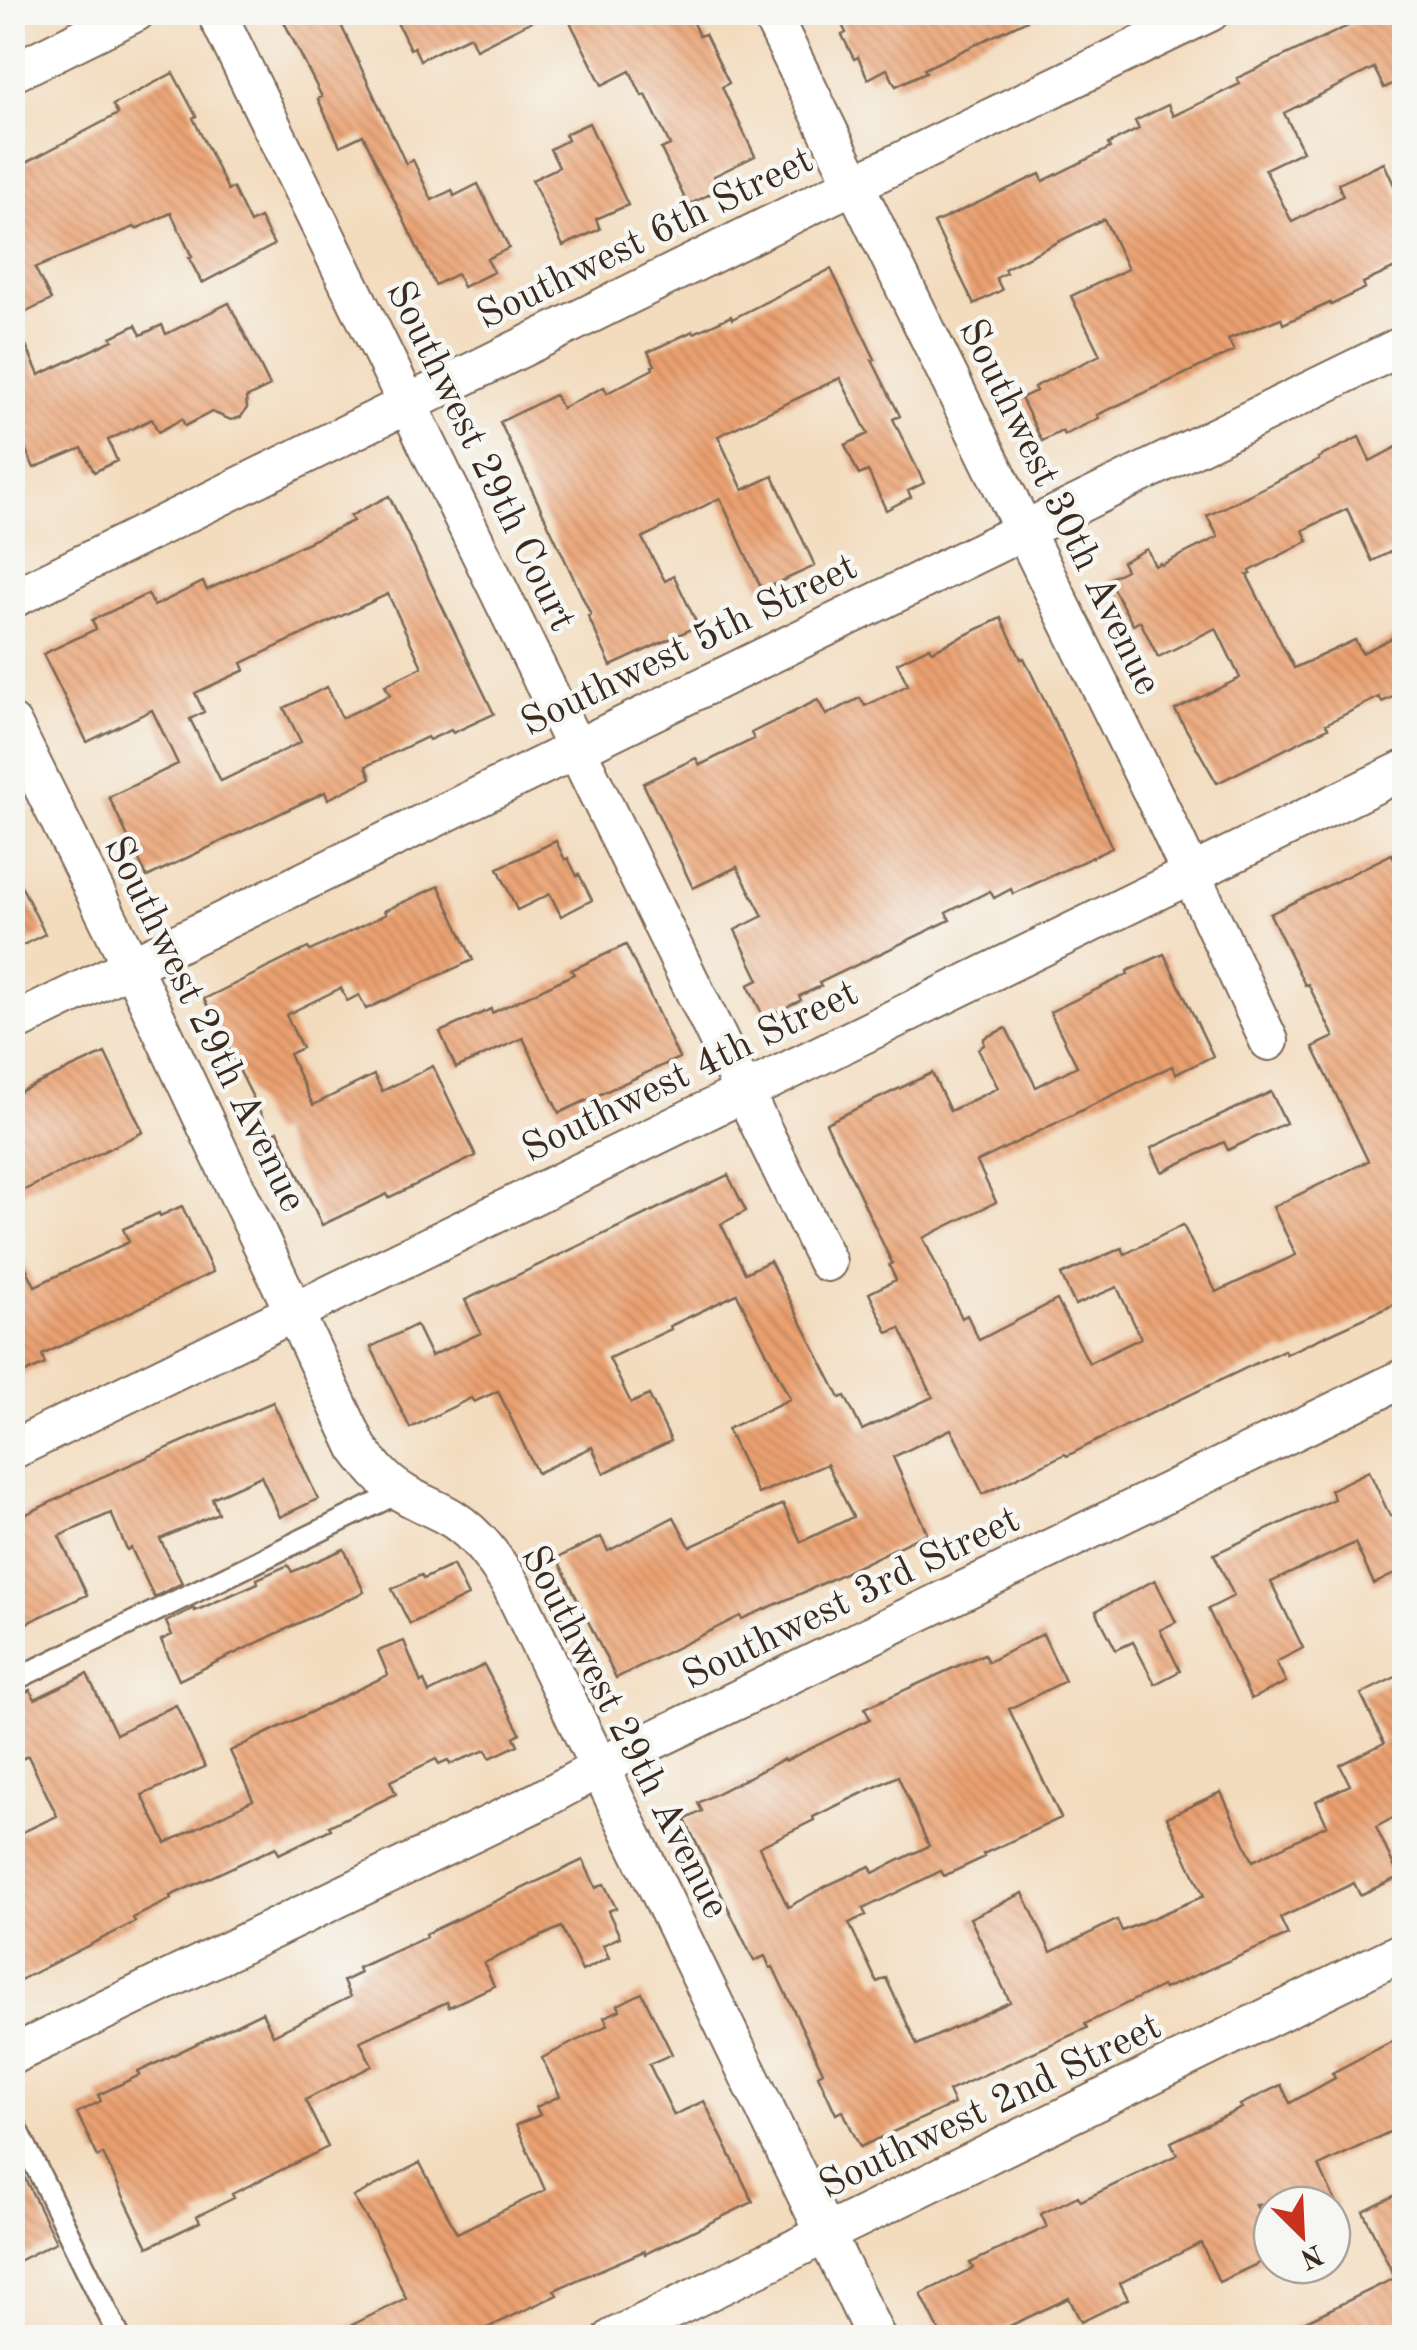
<svg xmlns="http://www.w3.org/2000/svg" width="1417" height="2350" font-family="'Old Standard TT',serif">
  <style>
    .building { fill: url(#building-back-hatch); fill-rule: evenodd }
    .lines { fill: none; stroke-linecap: round; stroke-linejoin: round }
    .service-casing { stroke: #7b6856; stroke-width: 25 }
    .minor-casing { stroke: #7b6856; stroke-width: 42 }
    .service { stroke: #fff; stroke-width: 20 }
    .minor { stroke: #fff; stroke-width: 38 }
    .labels { text-anchor: middle; stroke-width: 9; stroke-linejoin: round; paint-order: stroke }
    .street-label { font-size: 40px; fill: #3b2a1e; stroke: #f6f6f2 }
  </style>
  <defs>
    <pattern id="building-back-hatch" width="6" height="6" patternUnits="userSpaceOnUse" patternTransform="scale(2.5)"><rect width="6" height="6" fill="#eba171"/><path d="M-1 5l2 2M0 0l6 6M5-1l2 2" fill="none" stroke="#c0835c"/></pattern>
  </defs>
  <rect width="100%" height="100%" fill="#f6f6f2"/>
  <filter id="ink" filterUnits="userSpaceOnUse"><feTurbulence type="fractalNoise" baseFrequency=".01" numOctaves="2"/><feDisplacementMap in="SourceGraphic" scale="20" xChannelSelector="R" yChannelSelector="G"/><feConvolveMatrix kernelMatrix="1 2 1 2 8 2 1 2 1" color-interpolation-filters="sRGB"/></filter>
  <filter id="wash" filterUnits="userSpaceOnUse"><feTurbulence type="fractalNoise" baseFrequency=".0048" numOctaves="4" result="noise"/><feDisplacementMap in="SourceGraphic" scale="40" xChannelSelector="R" yChannelSelector="G"/><feGaussianBlur stdDeviation="2.25" result="paint"/><feColorMatrix in="noise" values="0 0 0 0 0 0 0 0 0 0 0 0 0 0 0 0 0 1.4 0 .05"/><feComposite in="paint" operator="in"/></filter>
  <g filter="url(#wash)">
    <rect width="100%" height="100%" fill="#f3dcbe"/>
    <g id="blocks">
      <path class="building" d="M279,12h56l71,152 7,-4 19,40 20,-10 2,6 24,-12 31,64 -22,11 7,13 -31,15 -6,-13 -22,11 -72,-150 -23,11 -22,-47 4,-2z
        M392,12h158l-74,37 -6,-13 -50,24 -6,-13 -4,2z
        M565,12h123l11,24 6,-2 24,49 -7,4 33,69 -41,20 6,13 -32,16 -27,-56 9,-4 -24,-50 -4,1 -12,-25 -28,14z
        M836,12h208l-120,57 2,3 -30,14 -9,-17 -19,10 -10,-22 -4,2 -12,-24 4,-2z
        M1357,12h47v66l-20,10 -10,-20 -90,45 19,38 -38,18 27,53 51,-26 -5,-12 46,-21 20,44v57l-41,19 2,5 -34,17 -1,-2 -47,21 -2,-6 -53,21 6,12 -137,64 2,3 -35,17 -2,-4 -20,10 -21,-43 15,-7 -2,-4 66,-32 -29,-59 57,-27 -24,-50 -100,50 2,4 -10,5 6,12 -28,14 -40,-81 106,-49 3,7 67,-33 -2,-4 31,-15 -4,-8 33,-16 5,11 67,-32 -3,-6 124,-58z
        M173,73l23,43 -3,2 35,72 5,-2 17,35 10,-5 14,27 -72,38 -13,-25 3,-1 -21,-44 -35,16 -2,-2 -99,41 16,32 -37,18 25,57 74,-35 -2,-3 25,-12 5,10 21,-10 4,9 63,-31 41,83 -24,12 1,10 -6,9 -10,3 -19,-8 -27,14 -3,-7 -24,13 -6,-13 -44,21 9,21 -23,11 -12,-24 -48,20 -22,-49v-249l106,-56 -5,-9z
        M589,123l39,82 -32,14 4,10 -37,17 -31,-66 27,-13 -9,-18 18,-9 -3,-6z
        M831,269l44,90 -3,1 28,56 -7,3 31,64 -16,8 3,6 -25,13 -18,-39 -9,4 -14,-30 23,-11 -28,-56 -122,58 25,54 30,-14 42,90 -53,24 -42,-92 -78,40 23,43 9,-5 24,50 -87,40 -23,-50 3,-1 -91,-193 55,-27 7,13 42,-21 3,6 46,-24 -1,-3 3,-1 -7,-13 45,-21 1,2 37,-17 1,3z
        M1359,437l11,24 34,-18v102l-32,16 -25,-52 -44,21 5,11 -58,30 1,3 -4,1 47,93 61,-28 7,13 42,-21v60l-22,10 -3,-5 -53,27 2,4 -111,55 -42,-73 65,-32 -24,-50 -58,29 -18,-36 -7,4 -25,-46 18,-9 -4,-8 25,-13 8,17 5,-3 1,2 57,-28 -11,-21 112,-56 -1,-2z
        M389,496l105,218 -41,19 -2,-3 -22,10 -2,-3 -61,29 5,12 -43,21 -3,-7 -178,85 -38,-80 69,-33 -26,-54 -65,32 -44,-88 53,-25 -4,-9 56,-26 6,12 49,-24 4,8 146,-69 -3,-5zM388,594l34,73 -37,18 5,10 -48,23 -15,-31 -43,21 17,34 -80,39 -31,-62 14,-7 -9,-19 50,-23 -3,-7z
        M1001,618l20,41 3,-1 35,73h1l52,117 -99,46 -2,-5 -17,9 -4,-7 -44,22 4,7 -131,63 2,3 -22,10 2,4 -37,18 -16,-33 11,-5 -24,-50 28,-14 -26,-49 -44,21 -50,-105 53,-25 4,7 54,-26 -3,-6 67,-33 8,15 34,-17 5,8 43,-21 -11,-22 33,-16 2,4z
        M556,841l9,19 3,-2 9,18 2,-2 13,26 -31,16 -11,-22 -33,16 -19,-42z
        M1392,854l12,25v421l-118,54 -2,-4 -149,71 -68,35 -2,-2 -82,40 -32,-65 -58,28 34,76 -118,57 -67,29 -2,-3 -124,62 -59,-120 44,-21 7,14 66,-34 16,30 93,-43 18,38 52,-25 -26,-53 -69,30 -31,-65 63,-30 -53,-105 -67,32 1,3 -62,29 22,45 18,-8 22,46 -67,32 -12,-26 -55,26 -39,-82 -24,11 -3,-4 -61,30 -39,-81 45,-22 15,31 50,-23 -16,-33 263,-125 18,36 -25,13 24,49 25,-12 70,137 5,-2 17,34 71,-33 -33,-69 -12,5 -19,-40 27,-13 -7,-15 3,-2 -66,-140 106,-50 18,38 48,-23 -20,-39 6,-4v-7l22,-10 30,59 41,-21 -27,-54 78,-38 -1,-3 37,-17 49,102 -37,18 -4,-8 -195,96 19,40 -73,36 39,80 5,-3 12,25 78,-40 32,63 52,-25 -24,-51 -42,18 -14,-30 61,-27 3,6 58,-29 33,67 80,-37 -23,-48 95,-46 -55,-114 21,-10 -26,-53 -3,1 -35,-71z
        M12,867l33,67 -26,13 -7,-15z
        M439,886l34,74 -107,49 -7,-14 -12,6 -6,-13 -55,27 16,33 -13,6 24,51 61,-30 8,16 51,-25 43,90 -88,42 -1,-4 -65,31 -44,-94 -7,3 -67,-135 104,-51 2,3 76,-37 -2,-3z
        M626,945l53,113 -120,55 -36,-75 -67,30 -16,-36 51,-23 1,4 82,-39 -3,-4z
        M105,1053l38,79 -131,64v-101z
        M1271,1092l15,31 -58,27 -4,-8 -62,30 -11,-24z
        M182,1206l31,66 -171,83 3,9 -33,15v-140l23,47 94,-44 -6,-13 36,-16 1,3z
        M273,1402l45,97 -38,18 -19,-41 -49,22 6,15 -58,26 22,44 -28,14 -23,-49 -4,2 -16,-37 -52,23 28,59 -75,35v-109l60,-29v-2z
        M1369,1471l21,45 14,-7v60l-30,15 -19,-41 -84,39 32,66 -27,14 10,20 -35,17 -43,-90 26,-13 -20,-42 120,-55 -4,-9z
        M344,1549l20,43 -185,88 -18,-40 11,-5 -6,-13 28,-14 1,3 63,-28 -1,-4 31,-14 4,7z
        M453,1565l15,31 -58,28 -18,-35 29,-14 2,4z
        M1155,1580l21,42 -16,8 20,41 -25,13 -22,-42 -17,8 -20,-39z
        M1043,1634l22,47 -56,28 52,109 -78,36 2,3 -41,19 -3,-5 -78,38 3,6 -17,8 28,59 9,-4 31,67 93,-43 -40,-84 53,-25 28,59 66,-32 5,11 82,-35 -37,-79 54,-25 32,69 74,-36 -11,-24 34,-16 -10,-20 44,-22 -23,-49 43,-21v139l-28,15 23,50 -39,18 -6,-12 -74,35 8,17 -124,54 -2,-3 -77,38 2,4 -139,63 6,13 -94,43 -17,-36 -7,3 -18,-39 5,-3 -50,-105 -3,1 -5,-12 -11,5 -69,-141 17,-9 -4,-8 86,-44 1,2 85,-42 -5,-11 119,-54 4,8zM898,1776l31,70 -56,27 -3,-7 -42,19 -40,22 -29,-60 55,-27 -1,-3z
        M404,1641l17,42 3,-2 5,12 55,-28 36,68 -6,4 4,8 -28,13 -4,-8 -36,14 -2,-4 -9,4 -3,-5 -46,22 6,13 -67,32 2,3 -52,25 -3,-7 -106,49 1,3 -38,19 2,4 -123,62v-147l45,-21 -29,-60 -16,7v-64l18,-9 5,9 52,-25 29,60 60,-29 29,62 -63,28 24,48 87,-43 -23,-49 158,-76 -10,-24z
        M583,1860l13,28 8,-4 12,24 -8,3 12,26 -17,8 6,13 -27,13 -21,-44 -77,36 10,23 -45,21 -2,-5 -87,39 12,25 -67,34 23,47 -96,47 2,4 -37,18 3,6 -52,25 -45,-93 -5,3 -21,-44 24,-12 -3,-6 42,-20 -2,-3 124,-60 11,23 77,-38 -7,-16 17,-8 -2,-5 68,-31 -1,-3z
        M642,1993l30,61 -23,10 25,51 30,-14 49,101 -108,52 -1,-3 -90,39 3,5 -91,43h-140l80,-40 -32,-68 -21,-33 67,-34 37,70 88,-43 -29,-65 24,-10 -4,-8 24,-11 -18,-38 66,-33 -4,-8 16,-7 -2,-5z
        M1404,2035v90l-85,41 18,39h-81l16,34v18l-53,25 -18,-39 -81,40 8,16 -47,23 -12,-24 -85,40h-41l-22,-44 52,-26 -3,-5 77,-36 -6,-13 37,-18 3,5 96,-46 -6,-13 71,-34 -2,-3 41,-20 9,18 45,-25 -3,-5z
        M12,2152l44,90 -44,22z
        M1404,2191v133l-28,14h-105l124,-60 -32,-67z"/>
    </g>
  </g>
  <g filter="url(#ink)">
    <use href="#blocks" fill-opacity="0" stroke="#7b6856" stroke-width="2.5"/>
    <g class="lines">
      <defs>
        <path id="service" d="M12,1681l388,-189
          M12,2118l108,220"/>
        <path id="minor" d="M216,12l611,1250
          M770,12l392,800 107,229
          M12,73l124,-61
          M12,599l799,-394 399,-193
          M12,724l120,243 226,481c13,17 26,34 45,45 16,10 34,16 50,26 25,16 42,41 58,66l365,753
          M12,1024l1392,-679
          M12,1450l1392,-680
          M12,2055l529,-255 84,-46 779,-376
          M613,2338l791,-387"/>
      </defs>
      <use href="#service" class="service-casing"/>
      <use href="#minor" class="minor-casing"/>
      <use href="#service" class="service"/>
      <use href="#minor" class="minor"/>
    </g>
  </g>
  <g class="labels">
    <g class="street-label">
      <text transform="translate(644 236) rotate(-26)" y="14">Southwest 6th Street</text>
      <text transform="translate(483 455) rotate(64)" y="14">Southwest 29th Court</text>
      <text transform="translate(1062 506) rotate(64)" y="14">Southwest 30th Avenue</text>
      <text transform="translate(688 643) rotate(-26)" y="14">Southwest 5th Street</text>
      <text transform="translate(207 1023) rotate(64)" y="14">Southwest 29th Avenue</text>
      <text transform="translate(689 1069) rotate(-26)" y="14">Southwest 4th Street</text>
      <text transform="translate(850 1596) rotate(-26)" y="14">Southwest 3rd Street</text>
      <text transform="translate(627 1731) rotate(63)" y="14">Southwest 29th Avenue</text>
      <text transform="translate(989 2104) rotate(-26)" y="14">Southwest 2nd Street</text>
    </g>
  </g>
  <rect width="1417" height="2350" fill="none" stroke="#f6f6f2" stroke-width="50"/>
  <g transform="translate(1302 2235) rotate(156)"><circle r="48" fill="#f6f6f2" stroke="#aba49d" stroke-width="2.5"/>
  <path d="M0-8L18 38L0 25L-18 38Z" fill="#c8321e"/>
  <text y="-15" font-size="28" font-weight="bold" text-anchor="middle" fill="#3b2a1e">N</text>
  </g>
</svg>
